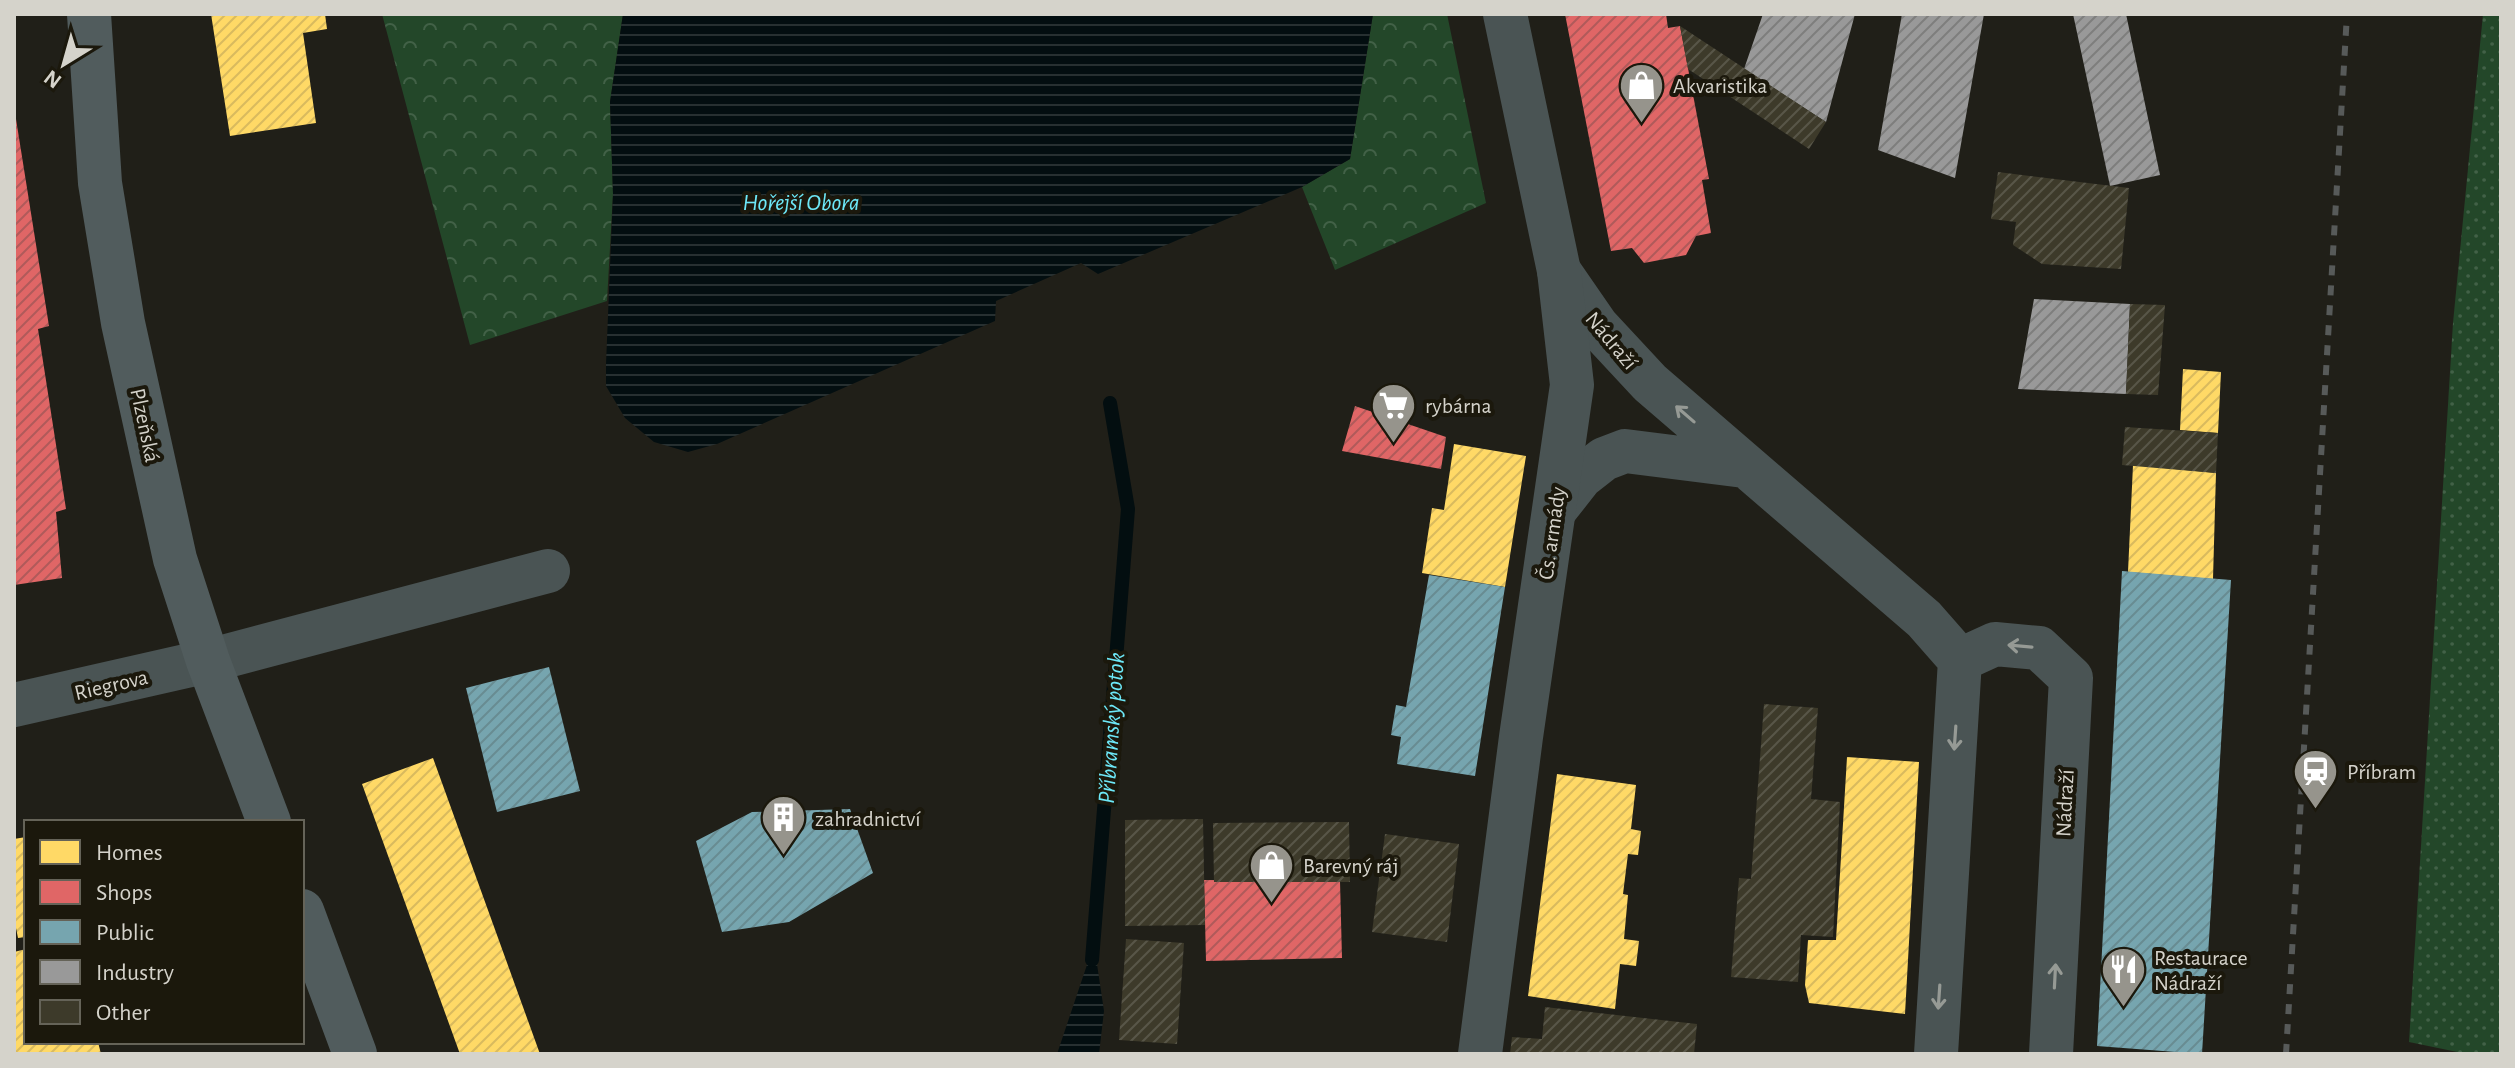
<svg xmlns="http://www.w3.org/2000/svg" width="2515" height="1068" font-family="'Alegreya Sans',sans-serif">
  <style>
    .grass { fill: url(#grass-dots) }
    .park { fill: url(#park-crowns) }
    .water { fill: url(#water-rules) }
    .homes { fill: url(#homes-hatch) }
    .shops { fill: url(#shops-hatch) }
    .public { fill: url(#public-hatch) }
    .industry { fill: url(#industry-hatch) }
    .lines { fill: none; stroke-linecap: round; stroke-linejoin: round }
    .stream { stroke: #030e10; stroke-width: 14 }
    .building { fill: url(#building-hatch) }
    .minor { stroke: #4a5454; stroke-width: 44 }
    .tertiary { stroke: #4a5454; stroke-width: 44 }
    .primary { stroke: #515c5d; stroke-width: 44 }
    .rail { stroke: #575a59; stroke-width: 6; stroke-dasharray: 10 10; stroke-linecap: butt }
    .oneway { stroke: #969a95 }
    .labels { text-anchor: middle; stroke-width: 8; stroke-linejoin: round; paint-order: stroke }
    .poi-label { font-size: 22px; fill: #d5d3cb; stroke: #1b180c; text-anchor: start }
    .street-label { font-size: 22px; fill: #d5d3cb; stroke: #1b180c }
    .water-label { font-size: 24px; font-style: italic; fill: #6de8f8; stroke: #1b180c }
  </style>
  <defs>
    <pattern id="grass-dots" width="8" height="8" patternUnits="userSpaceOnUse" patternTransform="scale(2)"><rect width="8" height="8" fill="#234729"/><path d="M2 2h.1M6 6h.1" fill="none" stroke="#426147" stroke-width="1.8" stroke-linecap="round"/></pattern>
    <pattern id="park-crowns" width="20" height="18" patternUnits="userSpaceOnUse" patternTransform="scale(2)"><rect width="20" height="18" fill="#234729"/><path d="M2 6a3 3 0 1 1 6 0M12 15a3 3 0 1 1 6 0" fill="none" stroke="#426147"/></pattern>
    <pattern id="water-rules" width="6" height="5" patternUnits="userSpaceOnUse" patternTransform="scale(2)"><rect width="6" height="5" fill="#030e10"/><path d="M0 2.5h6" fill="none" stroke="#273031"/></pattern>
    <pattern id="homes-hatch" width="6" height="6" patternUnits="userSpaceOnUse" patternTransform="scale(2)"><rect width="6" height="6" fill="#ffd966"/><path d="M-1 1l2-2M0 6l6-6M5 7l2-2" fill="none" stroke="#d9ba5e"/></pattern>
    <pattern id="shops-hatch" width="6" height="6" patternUnits="userSpaceOnUse" patternTransform="scale(2)"><rect width="6" height="6" fill="#e06666"/><path d="M-1 1l2-2M0 6l6-6M5 7l2-2" fill="none" stroke="#b05a5a"/></pattern>
    <pattern id="public-hatch" width="6" height="6" patternUnits="userSpaceOnUse" patternTransform="scale(2)"><rect width="6" height="6" fill="#76a5af"/><path d="M-1 1l2-2M0 6l6-6M5 7l2-2" fill="none" stroke="#688c92"/></pattern>
    <pattern id="industry-hatch" width="6" height="6" patternUnits="userSpaceOnUse" patternTransform="scale(2)"><rect width="6" height="6" fill="#999"/><path d="M-1 1l2-2M0 6l6-6M5 7l2-2" fill="none" stroke="#7e7e7d"/></pattern>
    <pattern id="building-hatch" width="6" height="6" patternUnits="userSpaceOnUse" patternTransform="scale(2)"><rect width="6" height="6" fill="#3d3a2a"/><path d="M-1 1l2-2M0 6l6-6M5 7l2-2" fill="none" stroke="#585648"/></pattern>
  </defs>
  <rect width="100%" height="100%" fill="#201f18"/>
  <path class="grass" d="M2483,14h18v1040h-34l-58,-12 44,-719z"/>
  <path class="park" d="M382,14h241l-13,88 3,92 -6,107 -137,44z
    M1373,14h74l39,189 -151,67 -33,-83 48,-28z"/>
  <path class="water" d="M623,14h750l-23,145 -48,28 -204,87 -17,-11 -85,38 -1,20 -278,123 -29,8 -34,-10 -29,-24 -19,-32v-22l7,-170 -3,-92z
    M1094,944l10,67 -5,43h-42z"/>
  <path class="homes" d="M211,14h114l2,15 -24,4 13,90 -86,13z
    M2183,369l38,3 -3,61 -38,-3z
    M1454,444l72,12 -21,131 -83,-14 10,-65 12,2z
    M2133,465l83,8 -3,106 -85,-7z
    M1847,757l72,5 -14,252 -96,-11 -4,-18 3,-45h28z
    M433,758l90,249 17,47h-80l-98,-270z
    M1557,774l79,11 -5,44 10,2 -3,24 -10,-1 -5,40 5,1 -4,44 15,2 -3,25 -16,-2 -5,45 -87,-13z
    M26,837v100l-8,1 -4,-20v-79z
    M26,949v93h72l3,12h-87v-102z"/>
  <path class="shops" d="M1565,14h101l2,14 12,-2 29,153 -7,1 9,53 -15,3 -10,19 -42,8 -12,-15 -21,3z
    M16,119l33,207 -11,3 28,180 -10,3 6,66 -48,7z
    M1355,406l91,31 -5,32 -99,-18z
    M1204,880l136,1 2,77 -136,3z"/>
  <path class="public" d="M2122,571l109,9 -29,474 -105,-8z
    M1429,575l76,12 -30,189 -78,-12 4,-27 -10,-2 5,-30 10,2z
    M549,667l31,124 -83,21 -31,-124z
    M850,809l23,64 -84,49 -67,10 -26,-91 56,-29z"/>
  <path class="industry" d="M1763,14h92l-29,108 -82,-53z
    M1902,14h82l-29,164 -77,-28z
    M2073,14h53l34,161 -50,11z
    M2034,299l96,5 -4,90 -108,-5z"/>
  <g class="lines">
    <path class="stream" d="M1092,960l36,-451 -18,-106"/>
  </g>
  <path class="building" d="M1680,26l146,96 -17,27 -121,-80z
    M1998,172l131,16 -8,81 -79,-5 -29,-19 3,-23 -25,-3z
    M2130,304l35,1 -7,90 -32,-1z
    M2125,427l93,6 -2,40 -94,-8z
    M1764,704l54,4 -7,91 29,3 -7,135 -32,-2 -3,47 -67,-5 8,-99 12,1z
    M1203,819l2,106 -80,1v-106z
    M1349,822l1,60h-136l-1,-59z
    M1385,834l74,10 -12,98 -75,-10z
    M1126,939l58,4 -7,101 -58,-4z
    M1545,1007l152,17 -3,30h-184l2,-17 30,2z"/>
  <g class="lines">
    <path class="minor" d="M1559,271l38,55 53,57 274,236 36,41 -24,394
      M1555,510l26,-33 23,-18 21,-8 119,15
      M1960,660l35,-16 44,4 32,30 -20,376
      M14,705l194,-44 340,-90"/>
    <path class="tertiary" d="M1480,1054l41,-317 51,-352 -13,-114 -54,-257"/>
    <path class="primary" d="M89,14l11,169 23,140 52,236 33,102 61,161
      M302,911l53,143"/>
    <path class="rail" d="M2286,1054l61,-1040"/>
  </g>
  <defs><path id="oneway-shaft" d="M-6 0H5M1.5-3L5.5 0L1.5 3" fill="none" stroke-width="1.6" stroke-linecap="round" stroke-linejoin="round" transform="scale(2)"/></defs>
  <g class="oneway">
    <use href="#oneway-shaft" transform="translate(1685 414) rotate(-139)"/>
    <use href="#oneway-shaft" transform="translate(2020 646) rotate(-175)"/>
    <use href="#oneway-shaft" transform="translate(1955 738) rotate(94)"/>
    <use href="#oneway-shaft" transform="translate(2055 976) rotate(-87)"/>
    <use href="#oneway-shaft" transform="translate(1939 997) rotate(94)"/>
  </g>
  <defs>
    <symbol id="shop-pin" viewBox="-11 -11 22 30"><path d="M0 17L-7.5 6A9.5 9.5 0 1 1 7.5 6Z" fill="#96948c" stroke="#1b180c"/><path d="M-5-2.5h2.3a2.7 3.5 0 0 1 5.4 0H5L5.5 6h-11ZM-1.5-2.5h3a1.5 2.3 0 0 0-3 0Z" fill="#fff"/></symbol>
    <symbol id="supermarket-pin" viewBox="-11 -11 22 30"><path d="M0 17L-7.5 6A9.5 9.5 0 1 1 7.5 6Z" fill="#96948c" stroke="#1b180c"/><path d="M-6-5.5h2.5l.6 2H6L4.5 2H-2.5L-4.4-4H-6ZM-1.5 3.2a1.3 1.3 0 1 0 .1 0ZM3 3.2a1.3 1.3 0 1 0 .1 0Z" fill="#fff"/></symbol>
    <symbol id="station-pin" viewBox="-11 -11 22 30"><path d="M0 17L-7.5 6A9.5 9.5 0 1 1 7.5 6Z" fill="#96948c" stroke="#1b180c"/><path d="M-3-6H3Q5-6 5-4V2Q5 4 3 4L4.5 6H3L1.5 4h-3L-3 6H-4.5L-3 4Q-5 4-5 2V-4Q-5-6-3-6ZM-3.5-4v3h7v-3ZM-3.5 1v1.5H-2V1ZM2 1v1.5H3.5V1Z" fill="#fff"/></symbol>
    <symbol id="building-pin" viewBox="-11 -11 22 30"><path d="M0 17L-7.5 6A9.5 9.5 0 1 1 7.5 6Z" fill="#96948c" stroke="#1b180c"/><path d="M-4-6H4V6H1V3H-1V6H-4ZM-2.5-4.3h1.7v1.8h-1.7ZM.8-4.3h1.7v1.8H.8ZM-2.5-1h1.7V.8h-1.7ZM.8-1h1.7V.8H.8Z" fill="#fff"/></symbol>
    <symbol id="restaurant-pin" viewBox="-11 -11 22 30"><path d="M0 17L-7.5 6A9.5 9.5 0 1 1 7.5 6Z" fill="#96948c" stroke="#1b180c"/><path d="M-5-6h1v4h1v-4h1v4h1v-4h1v5L-1.5 .5V6h-2V.5L-5-1ZM5-6V6H3V1.5H1.5Q1.5-4 5-6Z" fill="#fff"/></symbol>
  </defs>
  <g fill-rule="evenodd">
    <use href="#shop-pin" x="1616" y="60" width="51" height="69"/>
    <use href="#supermarket-pin" x="1368" y="380" width="51" height="69"/>
    <use href="#station-pin" x="2290" y="746" width="51" height="69"/>
    <use href="#building-pin" x="758" y="792" width="51" height="69"/>
    <use href="#shop-pin" x="1246" y="840" width="51" height="69"/>
    <use href="#restaurant-pin" x="2098" y="944" width="51" height="69"/>
  </g>
  <g class="labels">
    <g class="poi-label">
      <text x="1673" y="93">Akvaristika</text>
      <text x="1425" y="413">rybárna</text>
      <text x="2347" y="779">Příbram</text>
      <text x="815" y="826">zahradnictví</text>
      <text x="1303" y="873">Barevný ráj</text>
      <text x="2154" y="965">Restaurace<tspan x="2154" dy="25">Nádraží</tspan></text>
    </g>
    <g class="street-label">
      <text transform="translate(1612 340) rotate(50)" y="8">Nádraží</text>
      <text transform="translate(146 425) rotate(78)" y="8">Plzeňská</text>
      <text transform="translate(1551 533) rotate(-82)" y="8">Čs. armády</text>
      <text transform="translate(111 684) rotate(-13)" y="8">Riegrova</text>
      <text transform="translate(2064 803) rotate(-87)" y="8">Nádraží</text>
    </g>
    <g class="water-label">
      <text x="801" y="210">Hořejší Obora</text>
      <text transform="translate(1111 728) rotate(-86)" y="8">Příbramský potok</text>
    </g>
  </g>
  <rect width="2515" height="1068" fill="none" stroke="#d5d3cb" stroke-width="32"/>
  <rect x="24" y="820" width="280" height="224" fill="#1b180c" stroke="#656358" stroke-width="2"/>
  <rect x="40" y="840" width="40" height="24" fill="#ffd966" stroke="#656358" stroke-width="2"/>
  <text x="96" y="860" font-size="24" fill="#d5d3cb">Homes</text>
  <rect x="40" y="880" width="40" height="24" fill="#e06666" stroke="#656358" stroke-width="2"/>
  <text x="96" y="900" font-size="24" fill="#d5d3cb">Shops</text>
  <rect x="40" y="920" width="40" height="24" fill="#76a5af" stroke="#656358" stroke-width="2"/>
  <text x="96" y="940" font-size="24" fill="#d5d3cb">Public</text>
  <rect x="40" y="960" width="40" height="24" fill="#999999" stroke="#656358" stroke-width="2"/>
  <text x="96" y="980" font-size="24" fill="#d5d3cb">Industry</text>
  <rect x="40" y="1000" width="40" height="24" fill="#3d3a2a" stroke="#656358" stroke-width="2"/>
  <text x="96" y="1020" font-size="24" fill="#d5d3cb">Other</text>
  <g transform="translate(64 64) rotate(217)" stroke="#1b180c" stroke-width="6" paint-order="stroke">
  <path d="M0-6L14 30L0 20L-14 30Z" fill="#d5d3cb"/>
  <text y="-12" font-size="22" font-weight="bold" text-anchor="middle" fill="#d5d3cb">N</text>
  </g>
</svg>
